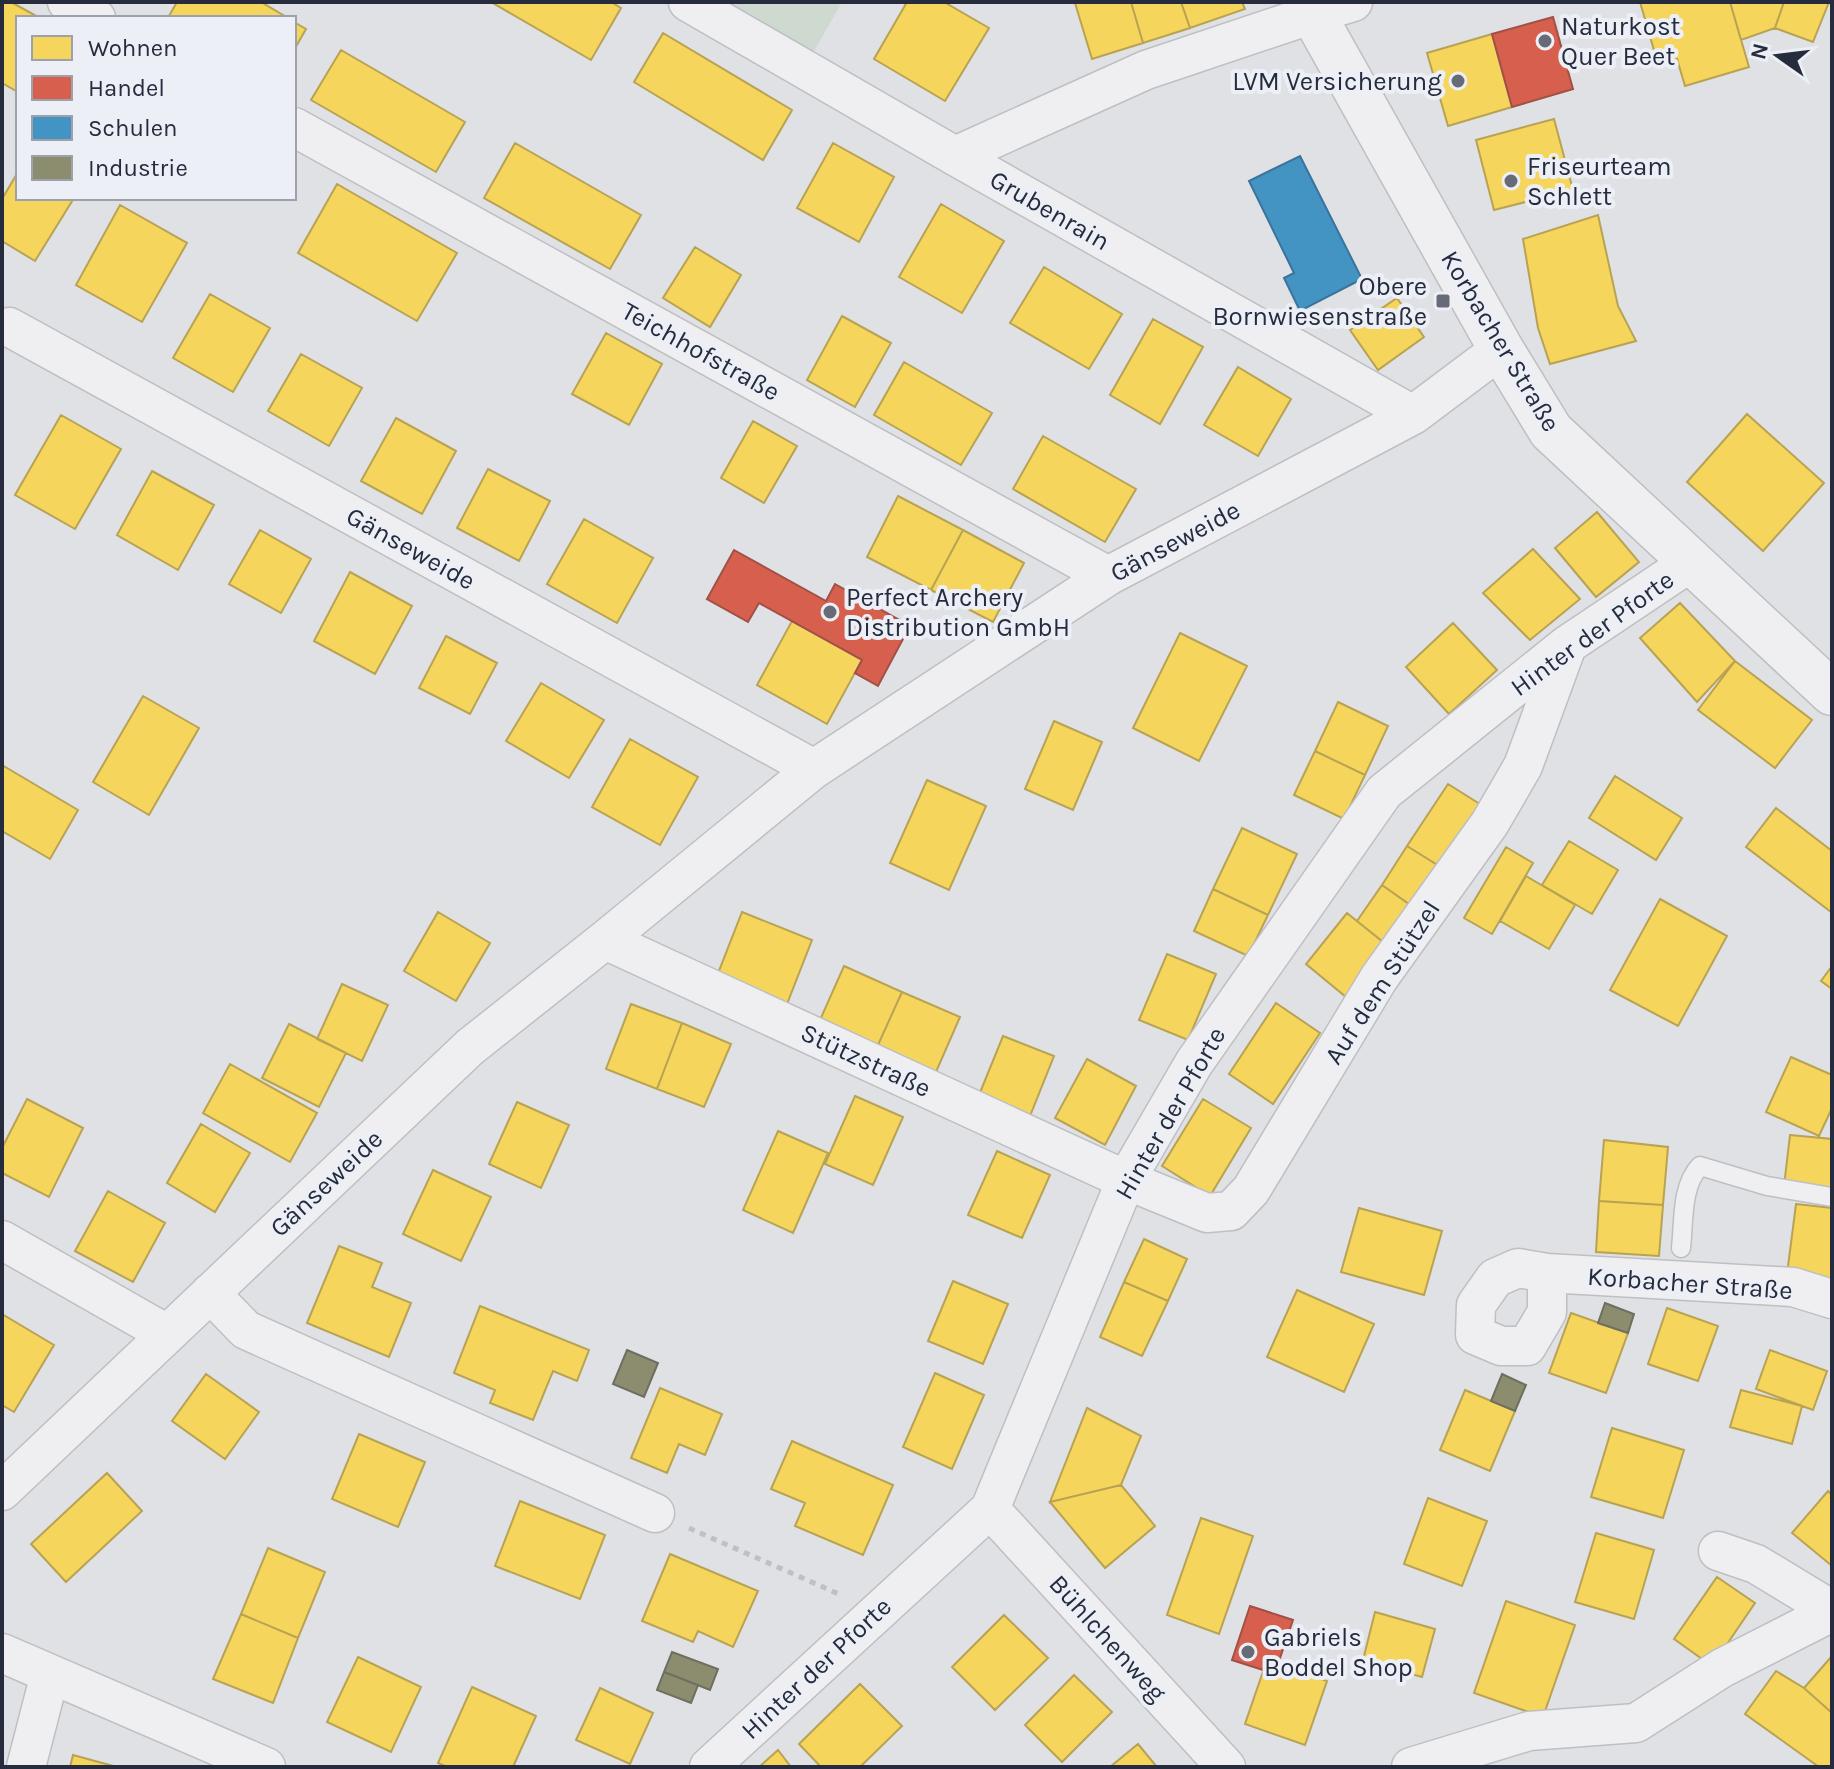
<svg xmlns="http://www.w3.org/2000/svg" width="1834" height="1769" font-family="Karla,sans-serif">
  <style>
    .green { fill: #ced9d0 }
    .homes { fill: #f6d55c; stroke: #b8a253; stroke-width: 2 }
    .shops { fill: #d6604d; stroke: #a15048; stroke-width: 2 }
    .schools { fill: #4393c3; stroke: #3a749b; stroke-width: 2 }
    .industry { fill: #8c8c6e; stroke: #6d6f60; stroke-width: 2 }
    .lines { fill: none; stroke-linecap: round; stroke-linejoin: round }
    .service-casing { stroke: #bdbfc3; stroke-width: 21 }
    .minor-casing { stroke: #bdbfc3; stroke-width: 41 }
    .tertiary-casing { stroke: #bdbfc3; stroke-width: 47 }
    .path { stroke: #bfbfc5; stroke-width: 5; stroke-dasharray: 6 6; stroke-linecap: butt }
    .service { stroke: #efeff2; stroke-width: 18 }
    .minor { stroke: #efeff2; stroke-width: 38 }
    .tertiary { stroke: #efeff2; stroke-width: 44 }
    .poi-dot { fill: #676b78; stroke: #eceff5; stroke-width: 3 }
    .labels { text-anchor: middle; stroke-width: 8; stroke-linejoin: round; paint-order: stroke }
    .poi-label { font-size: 26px; fill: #262c3e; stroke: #eceff5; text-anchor: start }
    .street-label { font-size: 26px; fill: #262c3e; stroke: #eceff5 }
  </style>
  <rect width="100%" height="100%" fill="#dfe1e5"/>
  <path class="green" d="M688,2h154l-38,67z"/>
  <path class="homes" d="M2,2h9l29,16h-22v74l-16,-9z
    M177,2h84l27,16h-116l-3,-2z
    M491,2h120l10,6 -30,52z
    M907,2h37l45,26 -44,73 -71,-42z
    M1078,2h53l12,41 -51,16 -17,-56z
    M1131,2h50l9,26 -47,15z
    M1181,2h61l3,7 -55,19z
    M1640,2h90l19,65 -64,19 -8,-27 -19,5z
    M1730,2h54l-9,26 -34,12z
    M1784,2h45l-16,40 -38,-14z
    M294,22l12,7 -12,21z
    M663,33l129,77 -29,50 -129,-78z
    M1492,34l20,73 -64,19 -21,-73z
    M341,50l124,72 -29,50 -125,-72z
    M1554,119l19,71 -79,20 -18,-70z
    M515,143l126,72 -31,54 -126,-71z
    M833,143l61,34 -35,65 -62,-34z
    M18,172v26h56l-39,63 -33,-20v-42z
    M337,184l120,69 -40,68 -119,-68z
    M941,204l63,37 -42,72 -63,-36z
    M120,205l67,38 -45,79 -66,-37z
    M1598,215l20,91 18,35 -86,23 -12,-36 -15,-89z
    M695,247l46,28 -31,52 -47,-29z
    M1044,267l78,47 -33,55 -79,-46z
    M210,294l60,34 -37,64 -60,-34z
    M1397,298l27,39 -46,33 -28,-40z
    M842,316l49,27 -36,64 -48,-27z
    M1153,319l50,28 -43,77 -50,-29z
    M606,333l56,31 -33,61 -57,-31z
    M301,354l61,34 -33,58 -61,-35z
    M904,362l88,51 -31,52 -87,-50z
    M1238,367l53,32 -33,57 -54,-31z
    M1747,414l77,69 -61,68 -76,-69z
    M61,415l60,34 -46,80 -60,-34z
    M396,418l60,33 -34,63 -61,-33z
    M753,421l44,25 -33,57 -43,-25z
    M1043,436l93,53 -31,53 -92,-53z
    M488,469l62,32 -31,60 -62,-33z
    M152,471l62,34 -36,65 -61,-35z
    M898,496l65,34 -32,60 -64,-33z
    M1597,512l42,50 -43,35 -41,-49z
    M584,519l69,39 -36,65 -70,-39z
    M260,530l51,29 -30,54 -52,-29z
    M963,530l61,33 -31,59 -62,-32z
    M1533,549l47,50 -50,41 -47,-47z
    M350,572l62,34 -37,68 -61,-33z
    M1680,603l55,58 -38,41 -57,-64z
    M792,621l70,39 -35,64 -70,-39z
    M1453,623l44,47 -48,44 -43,-47z
    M1180,633l67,33 -48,95 -66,-33z
    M446,636l51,27 -27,51 -51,-26z
    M1735,661l77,59 -37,48 -77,-58z
    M541,683l63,37 -35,58 -63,-37z
    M143,696l56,32 -50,87 -56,-33z
    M1338,702l50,24 -23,49 -50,-24z
    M1054,721l48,21 -29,68 -48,-21z
    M630,739l68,38 -38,68 -68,-38z
    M1315,751l50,24 -21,44 -50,-24z
    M2,765l76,45 -28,49 -48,-28z
    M1615,776l67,42 -26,42 -67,-42z
    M927,780l59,26 -37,84 -59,-27z
    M1448,784l35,22 -39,63 -37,-23z
    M1776,808l56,43 -1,61 -85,-65z
    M1242,828l55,26 -29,61 -55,-26z
    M1569,841l49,29 -26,44 -50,-29z
    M1407,846l37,23 -28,40 -34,-24z
    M1506,847l27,16 -41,71 -28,-16z
    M1526,876l49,29 -26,44 -49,-28z
    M1382,885l34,24 -28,37 -31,-25z
    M1213,889l55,26 -20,41 -54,-25z
    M1660,899l67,37 -49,90 -68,-36z
    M438,912l52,31 -34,58 -52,-30z
    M742,912l70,28 -25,64 -70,-28z
    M1347,913l41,33 -42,51 -40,-33z
    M1167,954l49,20 -28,66 -49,-20z
    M844,966l58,26 -24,53 -58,-25z
    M1832,966v23l-11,-8z
    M342,984l46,21 -26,56 -45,-22z
    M902,992l58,25 -24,55 -58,-27z
    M1276,1003l44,30 -47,71 -44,-30z
    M631,1004l51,19 -25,66 -51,-20z
    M682,1023l49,21 -27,63 -47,-18z
    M289,1024l57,29 -27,54 -57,-29z
    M1003,1036l51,20 -24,60 -51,-21z
    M1791,1057l41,18v33l-13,28 -53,-24z
    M1087,1059l49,27 -31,59 -50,-27z
    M230,1064l87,49 -27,49 -87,-49z
    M855,1096l48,21 -30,68 -48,-21z
    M27,1099l56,29 -34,69 -47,-24v-25z
    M1203,1099l48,29 -41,68 -48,-30z
    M517,1102l52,23 -28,63 -52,-24z
    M201,1124l49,29 -35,59 -48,-29z
    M778,1131l50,22 -35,80 -50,-23z
    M1790,1135l42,4v52l-48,-5z
    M1604,1140l64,7 -5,58 -64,-4z
    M997,1151l53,24 -28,63 -54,-23z
    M433,1170l58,27 -30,64 -58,-27z
    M108,1191l57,32 -32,59 -58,-31z
    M1599,1201l64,4 -4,51 -63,-4z
    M1796,1204l36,4v72l-45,-6z
    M1359,1208l83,23 -18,64 -83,-23z
    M1144,1239l43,20 -19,42 -44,-19z
    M339,1246l43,17 -10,24 39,16 -22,54 -82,-34z
    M953,1281l55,23 -25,60 -55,-23z
    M1124,1282l44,19 -26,55 -42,-19z
    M1297,1290l77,34 -30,68 -77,-35z
    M480,1306l109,44 -12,31 -24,-10 -20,49 -43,-17 5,-13 -41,-17z
    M1667,1308l51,18 -20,55 -50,-17z
    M1571,1313l57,20 -22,60 -57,-20z
    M2,1314l52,31 -40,67 -12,-7z
    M1770,1350l57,21 -14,39 -57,-21z
    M935,1373l49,22 -32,74 -49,-22z
    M206,1374l53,38 -34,47 -53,-38z
    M660,1388l62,26 -17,41 -26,-11 -12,29 -36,-15z
    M1465,1390l50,21 -25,60 -50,-21z
    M1741,1390l61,16 -10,38 -62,-17z
    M1087,1408l54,28 -20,49 -71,17z
    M1612,1428l72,22 -21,68 -72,-21z
    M359,1434l66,28 -27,65 -66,-28z
    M792,1441l101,44 -30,70 -68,-29 10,-23 -34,-14z
    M107,1473l35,38 -76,71 -35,-38z
    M1121,1485l34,41 -50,42 -55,-66z
    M1828,1491l4,4v71l-40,-33z
    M1428,1498l59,23 -25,65 -58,-22z
    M520,1501l85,34 -25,64 -85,-33z
    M1201,1518l52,18 -34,98 -52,-19z
    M1596,1533l58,17 -20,69 -59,-17z
    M268,1548l57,24 -27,66 -57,-24z
    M670,1554l88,37 -25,56 -35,-16 -5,11 -51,-21z
    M1717,1577l38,26 -43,63 -38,-27z
    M1506,1601l69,24 -32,92 -69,-24z
    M1375,1612l60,17 -13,48 -59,-17z
    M241,1614l57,24 -25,65 -60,-24z
    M1004,1615l44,43 -53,52 -43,-43z
    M1832,1656v57l-28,-25z
    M358,1657l63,30 -30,65 -64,-30z
    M1267,1660l60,21 -22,64 -60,-21z
    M1776,1671l28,17 28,25v54h-13l-74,-53z
    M1074,1675l38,37 -50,50 -37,-37z
    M860,1684l42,42 -42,41h-39l-22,-23z
    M472,1687l64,29 -23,51h-66l-9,-4z
    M600,1688l53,25 -23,51 -54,-24z
    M1138,1744l19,23h-47z
    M778,1750l13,17h-32z
    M73,1755l44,12h-47z"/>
  <path class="shops" d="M1553,17l20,72 -61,18 -20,-73z
    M734,550l92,51 9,-17 75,42 -32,60 -23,-13 7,-13 -103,-57 -11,19 -41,-23z
    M1250,1606l43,14 -15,44 -11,-4 -4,10 -31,-10z"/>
  <path class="schools" d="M1300,156l62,123 -62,32 -16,-33 10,-5 -45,-92z"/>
  <path class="industry" d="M1605,1303l29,11 -6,19 -30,-10z
    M627,1350l31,13 -14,34 -31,-13z
    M1502,1374l24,11 -11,26 -24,-10z
    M672,1652l46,17 -8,21 -46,-18z
    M664,1672l34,13 -7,18 -34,-13z"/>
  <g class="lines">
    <defs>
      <path id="service" d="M1681,1248c3,-27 0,-62 19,-82l67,20 65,11"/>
      <path id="minor" d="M67,2l29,16
        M688,2l267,154 458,259
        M294,127l814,449
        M955,156l191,-86 167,-56 40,-12
        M9,327l805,442
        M605,940l521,240 81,33 24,-2 20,-21 128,-212 111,-155 33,-57 44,-120
        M2,1240l165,94
        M1547,1273v39l-20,34h-26l-26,-11 1,-30 19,-27 23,-10 29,5 246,14 39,12
        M210,1293l36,37 409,183
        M2,1491l468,-444 135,-107 209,-171 294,-193 305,-161 88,-66
        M990,1509l236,258
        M1718,1551l38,13 76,46
        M2,1653l264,114
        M26,1767l24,-93
        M709,1767l281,-258 136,-329 68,-117 190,-271 183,-147 124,-83
        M1411,1767l118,-36 107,-8 86,-55 110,-56"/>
      <path id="tertiary" d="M1309,2l4,12 188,335 50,82 281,262"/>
    </defs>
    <use href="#service" class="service-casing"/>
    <use href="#minor" class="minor-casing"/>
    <use href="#tertiary" class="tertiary-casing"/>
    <path class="path" d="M689,1528l152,67"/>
    <use href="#service" class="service"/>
    <use href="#minor" class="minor"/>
    <use href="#tertiary" class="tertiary"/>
  </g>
  <g class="poi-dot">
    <circle cx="1545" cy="41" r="8"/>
    <circle cx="1458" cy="81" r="8"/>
    <circle cx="1511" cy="181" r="8"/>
    <rect x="1435" y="293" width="16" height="16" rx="4"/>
    <circle cx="830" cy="612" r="8"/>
    <circle cx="1248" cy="1652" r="8"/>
  </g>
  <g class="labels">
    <g class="poi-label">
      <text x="1561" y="35">Naturkost<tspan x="1561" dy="30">Quer Beet</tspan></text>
      <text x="1442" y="90" text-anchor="end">LVM Versicherung</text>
      <text x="1527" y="175">Friseurteam<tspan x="1527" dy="30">Schlett</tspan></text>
      <text x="1427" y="295" text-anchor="end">Obere<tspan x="1427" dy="30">Bornwiesenstraße</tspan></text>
      <text x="846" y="606">Perfect Archery<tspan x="846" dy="30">Distribution GmbH</tspan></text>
      <text x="1264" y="1646">Gabriels<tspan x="1264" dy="30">Boddel Shop</tspan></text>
    </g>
    <g class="street-label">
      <text transform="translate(1050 210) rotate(30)" y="9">Grubenrain</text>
      <text transform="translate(1501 341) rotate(59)" y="9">Korbacher Straße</text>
      <text transform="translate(701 351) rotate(29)" y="9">Teichhofstraße</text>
      <text transform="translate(1175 541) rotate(-28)" y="9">Gänseweide</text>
      <text transform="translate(411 548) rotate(29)" y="9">Gänseweide</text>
      <text transform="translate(1592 633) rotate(-36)" y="9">Hinter der Pforte</text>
      <text transform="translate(1382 982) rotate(-57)" y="9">Auf dem Stützel</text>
      <text transform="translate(866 1060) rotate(25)" y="9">Stützstraße</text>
      <text transform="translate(1170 1113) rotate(-60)" y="9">Hinter der Pforte</text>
      <text transform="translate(326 1183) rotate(-43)" y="9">Gänseweide</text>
      <text transform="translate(1690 1283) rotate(4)" y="9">Korbacher Straße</text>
      <text transform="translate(1108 1638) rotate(48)" y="9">Bühlchenweg</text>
      <text transform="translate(816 1668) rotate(-43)" y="9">Hinter der Pforte</text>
    </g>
  </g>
  <rect width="1834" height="1769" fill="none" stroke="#262c3e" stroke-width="8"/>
  <rect x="16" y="16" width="280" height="184" fill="#eceff5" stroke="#9da1ac" stroke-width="2"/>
  <rect x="32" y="36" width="40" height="24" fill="#f6d55c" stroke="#9da1ac" stroke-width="2"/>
  <text x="88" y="56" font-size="24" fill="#262c3e">Wohnen</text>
  <rect x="32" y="76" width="40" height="24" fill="#d6604d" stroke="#9da1ac" stroke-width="2"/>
  <text x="88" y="96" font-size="24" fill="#262c3e">Handel</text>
  <rect x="32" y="116" width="40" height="24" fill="#4393c3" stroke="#9da1ac" stroke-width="2"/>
  <text x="88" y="136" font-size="24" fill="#262c3e">Schulen</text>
  <rect x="32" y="156" width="40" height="24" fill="#8c8c6e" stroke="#9da1ac" stroke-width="2"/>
  <text x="88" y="176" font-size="24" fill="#262c3e">Industrie</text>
  <g transform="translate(1778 56) rotate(284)" stroke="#eceff5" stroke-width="6" paint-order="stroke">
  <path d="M0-6L14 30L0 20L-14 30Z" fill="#262c3e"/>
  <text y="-12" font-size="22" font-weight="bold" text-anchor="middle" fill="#262c3e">N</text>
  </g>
</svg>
